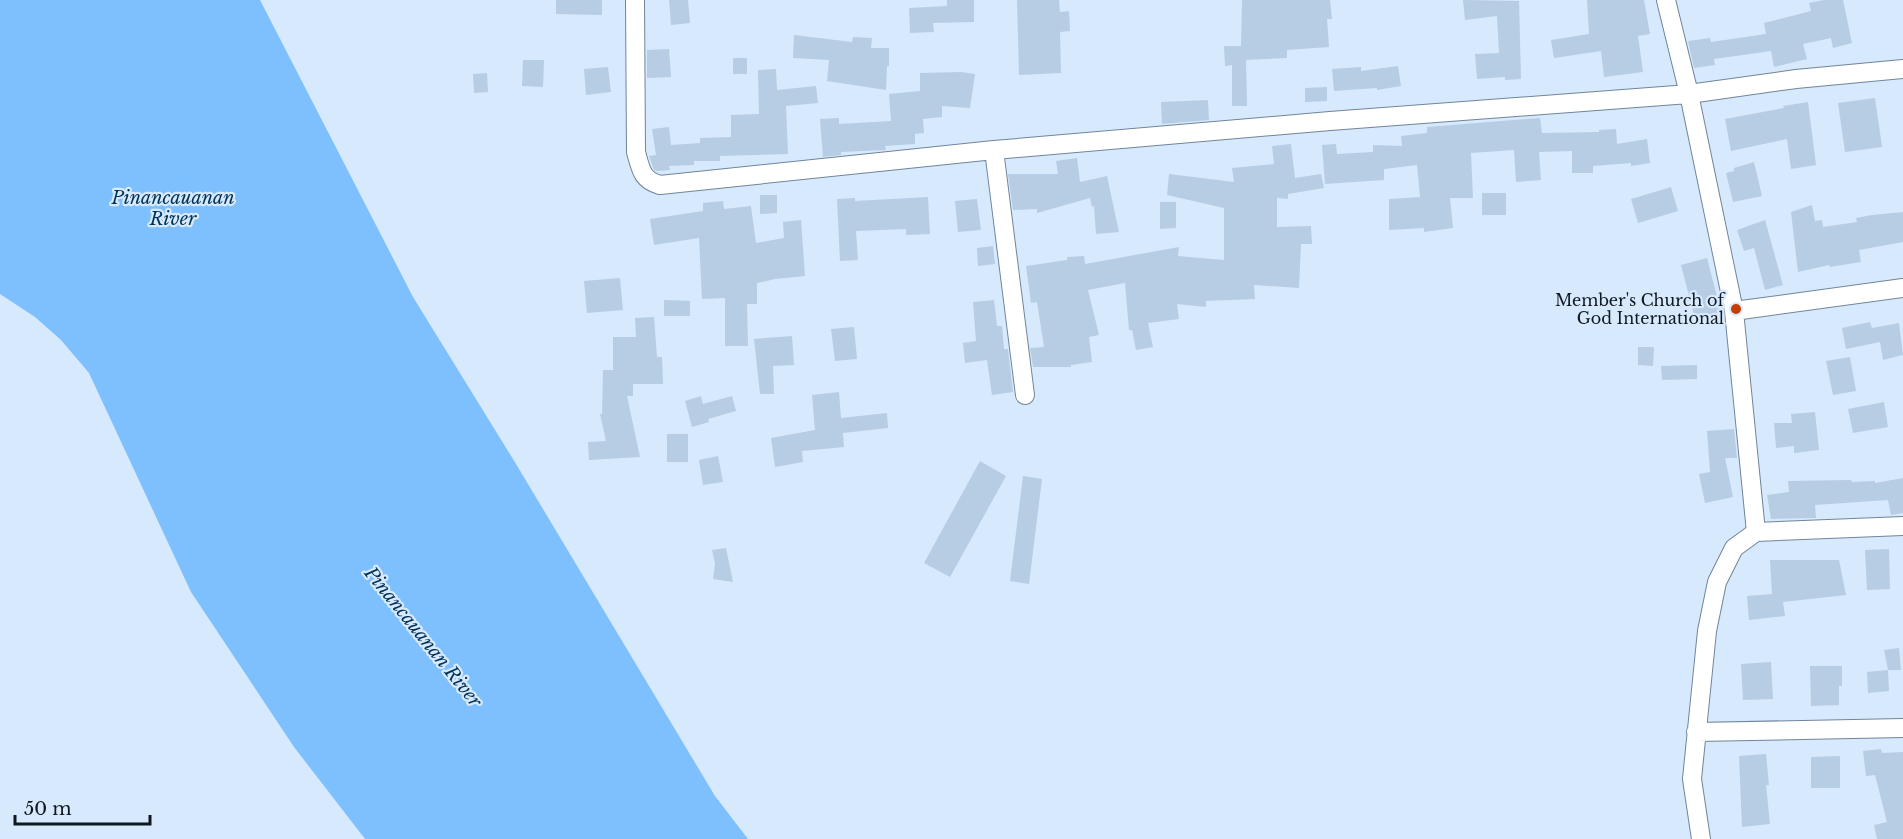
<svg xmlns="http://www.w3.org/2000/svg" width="1903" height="839" font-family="'Libre Baskerville',serif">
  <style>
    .water { fill: #7ec0fe }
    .building { fill: #b7cde4 }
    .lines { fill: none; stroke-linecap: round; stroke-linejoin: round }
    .minor-casing { stroke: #70859a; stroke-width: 20 }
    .minor { stroke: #fff; stroke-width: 18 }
    .poi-dot { fill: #c43e02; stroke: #d7e9fc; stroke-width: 2 }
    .labels { text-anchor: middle; stroke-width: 4.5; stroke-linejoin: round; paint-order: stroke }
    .poi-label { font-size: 16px; fill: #0f171f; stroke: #d7e9fc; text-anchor: end }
    .water-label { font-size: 18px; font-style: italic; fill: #003258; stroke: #d7e9fc }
  </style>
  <rect width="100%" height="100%" fill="#d7e9fc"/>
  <path class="water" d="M0,0h260l153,297 100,162 202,337 33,43h-383l-71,-92 -103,-155 -102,-219 -28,-33 -26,-23 -35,-23z"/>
  <path class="building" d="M556,0h46v15l-46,-1z
    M669,0h19l2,23 -19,2z
    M947,0h27v22l-41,1 1,9 -24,1 -1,-25 38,-2z
    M1017,0h42l1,12 9,-1 1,20 -10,1 1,41 -42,2z
    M1242,0h88l2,19h-5l2,28 -42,3v8l-41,2 1,46h-15v-41l-7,1 -1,-20h17z
    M1463,0l56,1 2,78 -16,1v-3l-28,2 -2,-25 24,-1 -2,-37 -32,4z
    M1587,0h57l6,34 -12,2 5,36 -39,5 -3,-26 -47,7 -3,-18 38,-6z
    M1824,0h19l9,43 -19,5 -2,-10 -28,6 4,15 -33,8 -3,-16 -57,8 1,6 -21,3 -6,-27 22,-3 1,4 55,-8 -2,-11 47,-12 -2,-8z
    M794,35l58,7 1,-5 19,1 -1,10h18v18h-2l-1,24 -59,-9 2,-21 -36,-2z
    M669,49l2,28 -24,1v-28z
    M733,58h14v16h-14z
    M523,60h21l-1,27 -21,-1z
    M1398,66l3,20 -24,4v-2l-43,3 -2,-22 29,-2v4z
    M608,67l3,25 -25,3 -2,-26z
    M776,69l1,21 39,-4 2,17 -32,3 2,48 -68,2v5h-26v4l-25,1 1,4 -13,1 -3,-1 -5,-14 7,-1 -4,-26 17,-2 2,18 29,-2v-5l31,-1v-22l28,-1 -1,-44z
    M961,72l14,2 -5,34 -28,-2v11l-19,2 1,14 -9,1v10l-30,2 1,4 -45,2v3l-18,2 -3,-38 19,-1v6l52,-3 -2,-27 31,-3v-18z
    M487,73l1,19 -14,1 -1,-19z
    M1327,87v14l-22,1v-14z
    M1875,98l7,49 -37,5 -7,-49z
    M1208,100l1,20 -47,4 -1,-22z
    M1808,102l8,63 -25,4 -4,-30 -56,12 -6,-32 59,-11 -1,-2z
    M1540,118l2,15 57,-1v-2l17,-1 1,15 30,-5 3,24 -19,3v-3l-38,3v7h-21v-22l-33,1 2,28 -25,2 -2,-32 -43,3 2,45h-23l3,30 -29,4v-4l-35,2v-31l31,-2 -3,-32 -33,4v11l-59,4 -3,-39 14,-1 1,10 36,-2v-7l29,1 -1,-10 26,-3v-6z
    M1291,144l4,34 26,-4 3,14 -36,6v5l-11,-1v29l34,-1 1,18h-11l-2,44 -45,-3 1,14 -49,2v6l-29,-3 2,15 -31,4 5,24 -17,3 -4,-20h-3l-4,-47 -37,7 11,45 -10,2 3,25 -21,3v2h-38l-3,-19 14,-1 -7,-45 -6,1 -5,-37 41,-6v-3l17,-1 1,8 94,-17 -1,9 46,4v-52l-57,-13 2,-21 65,8 -2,-14 42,-4 -2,-18z
    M1077,158l3,24 27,-6 12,56 -23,2 -2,-28 -2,1 -2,-9 -53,15v-4l-24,1 -5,-36h50l-2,-13z
    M1754,162l8,34 -29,6 -7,-29 8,-2v-3z
    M1671,187l7,24 -40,12 -7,-24z
    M1482,193h24v22h-24z
    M760,195h17v18l-17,1z
    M928,197l2,37 -24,1v-6l-50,2 2,29 -18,1 -3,-62 18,-1v3z
    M977,199l4,31 -23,2 -3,-31z
    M723,201l1,8 27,-3 5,37 28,-5 -1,-16 18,-2 4,56 -30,3 -18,4v21h-10l1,42h-23v-48l-23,1 -3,-61 -45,7 -4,-26 53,-8v-8z
    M1160,202h16v26l-16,1z
    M1812,205l3,16 7,-1 1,7 34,-5 -1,-4 16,-3 31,-3v30l-44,8 2,12 -31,5 -1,-2 -31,7 -7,-60z
    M1765,220l18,65 -18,5 -11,-42 -10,3 -7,-21z
    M993,246l2,18 -17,2 -1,-18z
    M1707,258l14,54 -26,7 -14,-54z
    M620,278l3,32 -36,3 -3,-32z
    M664,300l26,1v15h-26z
    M994,300l3,26h5l2,23h4l5,43 -21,3 -5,-35 -22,3 -2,-20 13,-2 -3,-39z
    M654,317l3,40h5l1,27h-30v12h-6l13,61 -51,3 -1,-18 18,-1 -6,-27h2l1,-44h10v-33h23l-1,-19z
    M1870,322l2,6 27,-5 4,32 -20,5 -3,-18 -34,7 -4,-21z
    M854,327l3,32 -22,2 -4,-32z
    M792,336l2,29 -21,1 1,28h-14l-6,-55z
    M1638,347h16l-1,19 -15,-1z
    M1850,357l6,34 -23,4 -7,-34z
    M1697,365v14l-35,1 -1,-14z
    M839,392l2,26 46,-5 1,15 -45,5 1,14 -42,4 1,11 -28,5 -4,-29 44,-8 -3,-35z
    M701,396l2,8 29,-8 4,15 -28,8 1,3 -17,5 -7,-26z
    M1884,402l4,25 -35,6 -5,-24z
    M1815,412l4,38 -25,3v-7l-18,2 -2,-25h18l-1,-9z
    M1734,429l3,29h-12l8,39 -28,6 -6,-29 11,-2 -3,-41z
    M667,434h21v28h-21z
    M718,456l5,26 -20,3 -4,-25z
    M980,461l26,15 -56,101 -26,-14z
    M1023,476l19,3 -13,105 -19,-3z
    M1903,478v35l-12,2 -3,-15 -73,5 1,13 -45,1 -4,-24 22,-3 -1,-11 63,-1 1,2 23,-1v2z
    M726,548l7,34 -20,-3 2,-15 -3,-14z
    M1889,549l1,40 -23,1 -2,-40z
    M1770,560h69l7,35 -63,7 2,14 -36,4 -2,-24 25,-2z
    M1899,648l2,22h-13l-4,-20z
    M1771,662l2,37 -30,1 -2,-36z
    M1810,666h32v20h-3v19l-28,1z
    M1888,670l1,21 -21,2 -1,-21z
    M1881,749l1,4 21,-1v87h-26l-3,-14 13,-3 -12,-47 -9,1 -3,-25z
    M1766,754l3,31h-3l4,39 -28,3 -3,-71z
    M1840,756v32h-29v-31z"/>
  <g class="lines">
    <defs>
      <path id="minor" d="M635,0l1,152c5,18 6,28 24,33l334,-35 336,-29 359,-27 107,-15 107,-10
        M1666,0l23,94 45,217 22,221
        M994,150l31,245
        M1734,311l169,-23
        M1696,732l207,-4
        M1701,839l-9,-60 15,-148 10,-49 17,-34 22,-16 147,-6"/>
    </defs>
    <use href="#minor" class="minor-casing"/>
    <use href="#minor" class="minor"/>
  </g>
  <circle class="poi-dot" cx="1736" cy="309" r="6"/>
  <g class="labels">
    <g class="poi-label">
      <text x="1724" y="306">Member's Church of<tspan x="1724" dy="18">God International</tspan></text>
    </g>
    <g class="water-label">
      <text x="173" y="204">Pinancauanan<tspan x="173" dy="21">River</tspan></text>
      <text transform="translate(423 637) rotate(51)" y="6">Pinancauanan River</text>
    </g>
  </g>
  <path d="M15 815v9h135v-9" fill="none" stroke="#0f171f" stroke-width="3"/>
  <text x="24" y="815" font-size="18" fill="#0f171f" stroke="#d7e9fc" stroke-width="4.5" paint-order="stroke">50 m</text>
</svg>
